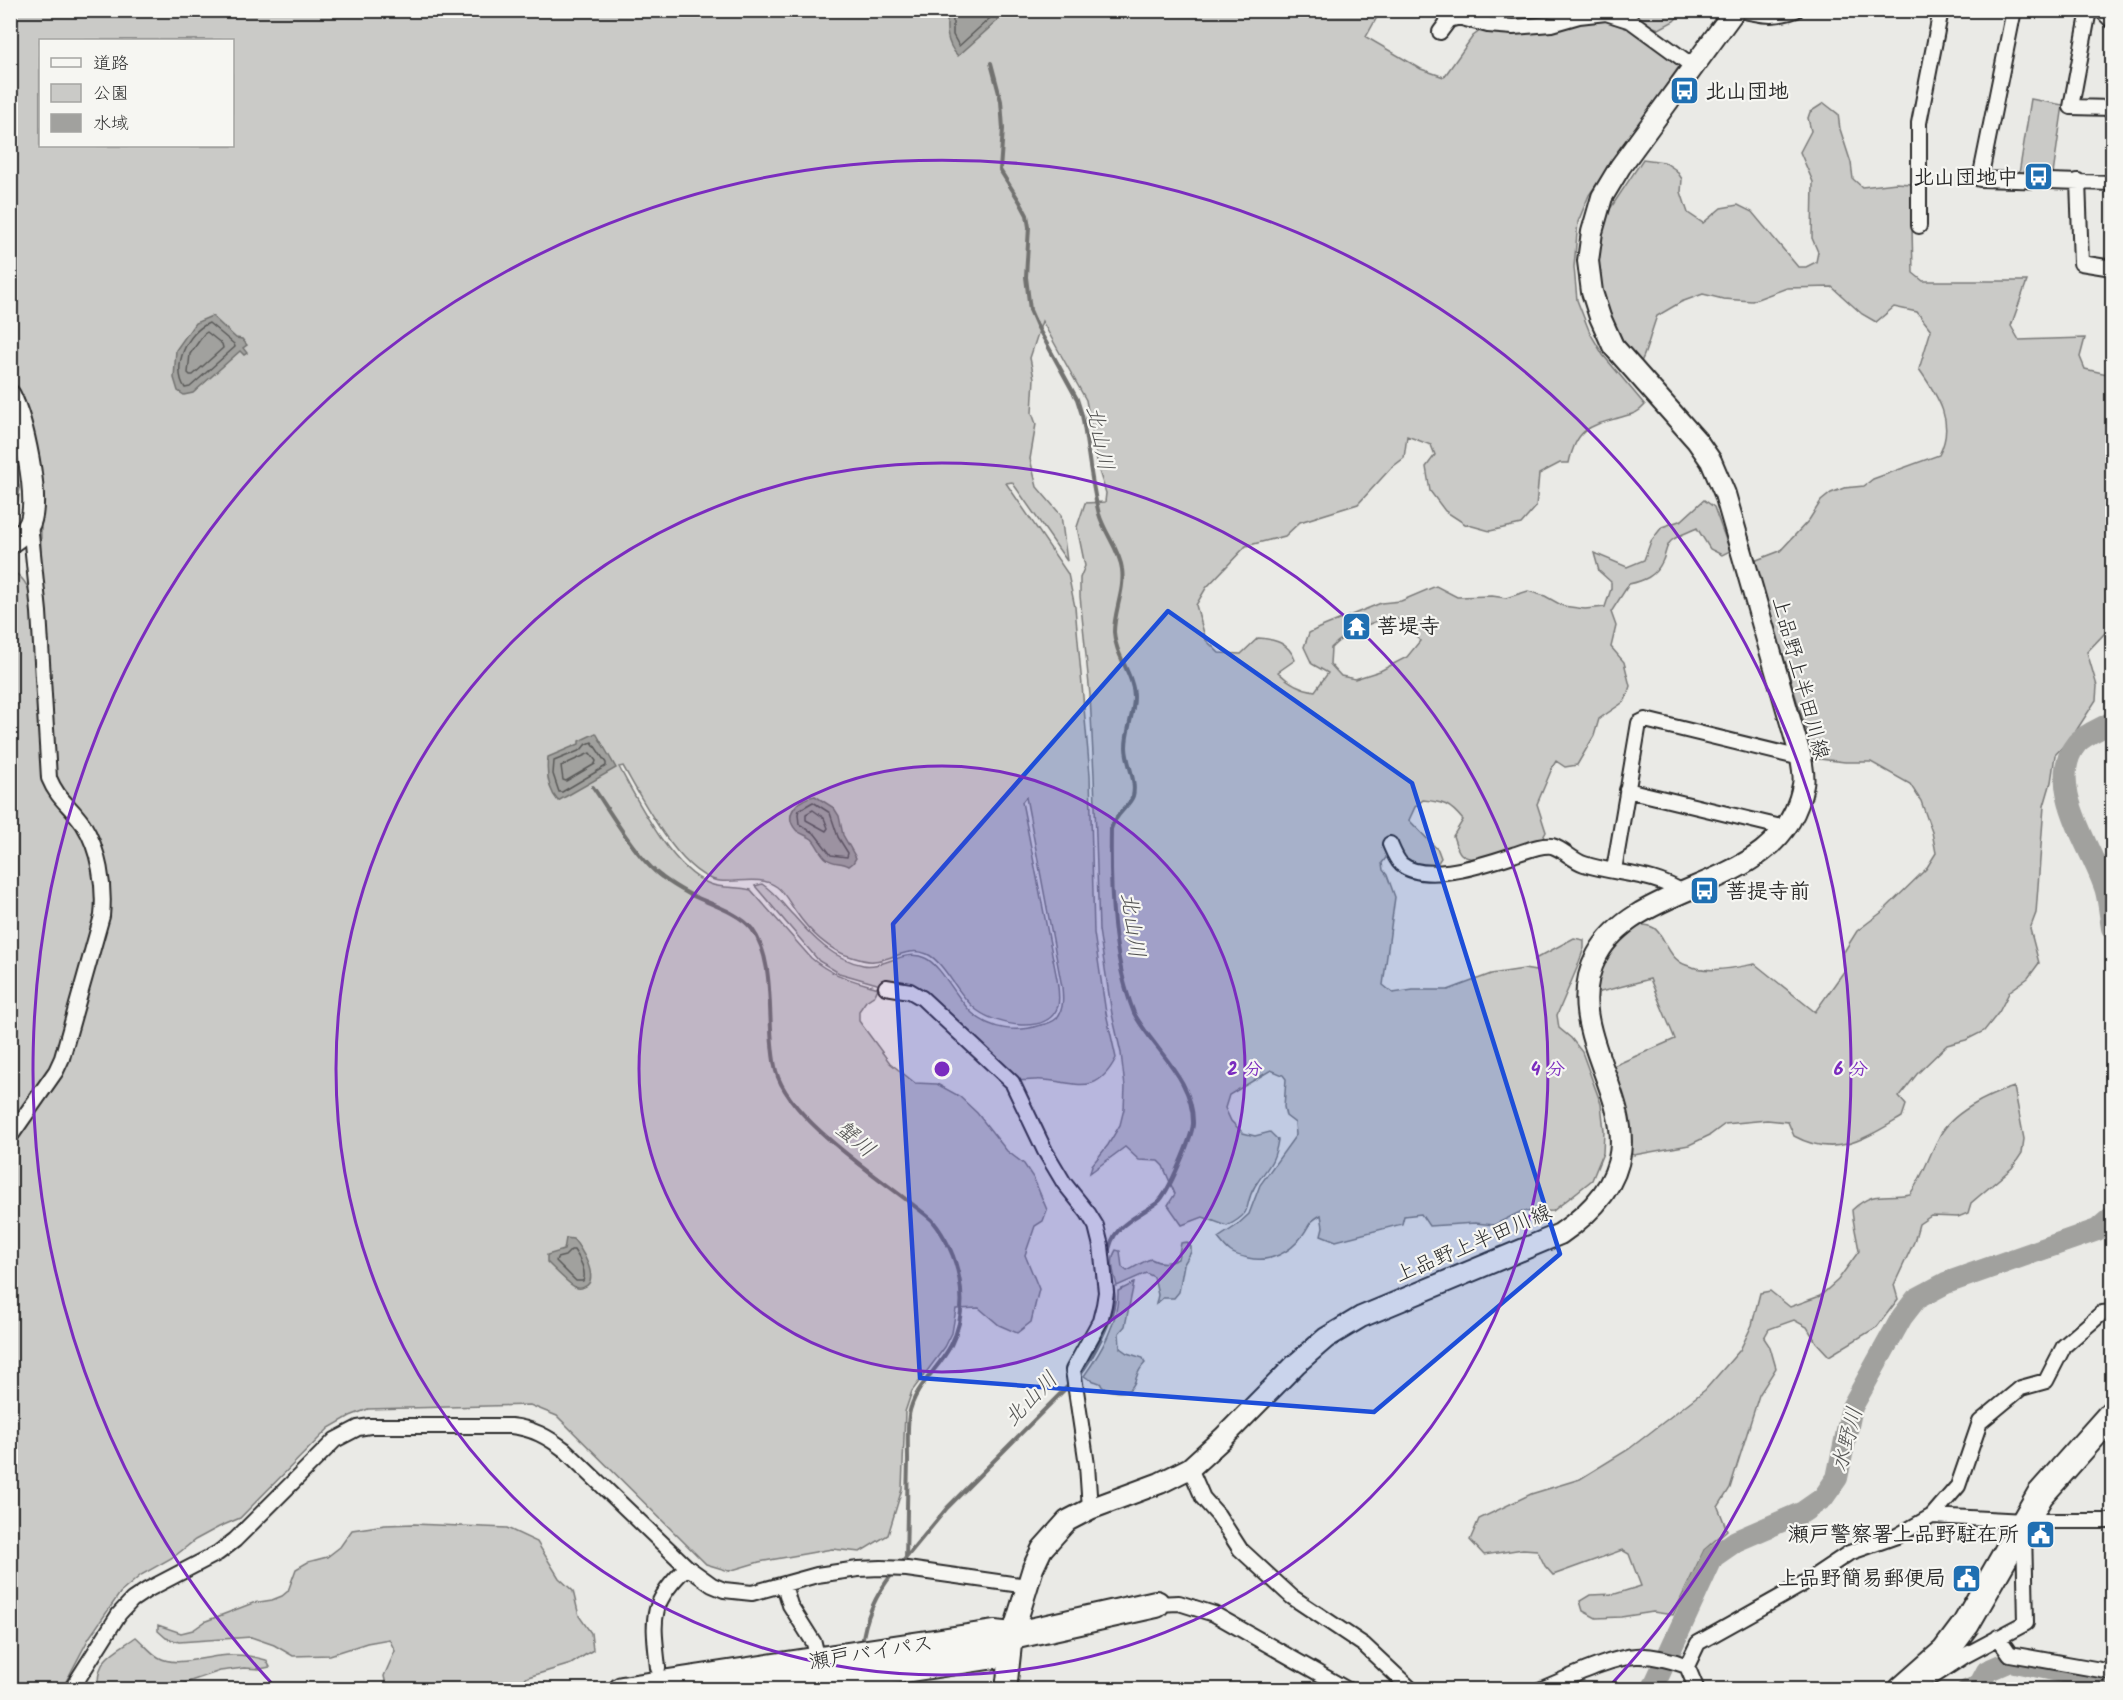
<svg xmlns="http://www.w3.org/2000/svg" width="2123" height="1700" font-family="Kalam,'Klee One',sans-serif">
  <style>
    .green { fill: #cacac7; stroke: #7a7a79; stroke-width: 1.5; fill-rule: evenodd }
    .water { fill: #a1a19e; stroke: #727270; stroke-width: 1.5 }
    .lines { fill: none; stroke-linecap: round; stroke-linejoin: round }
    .shore { stroke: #5a5a59; stroke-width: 1.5 }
    .stream { stroke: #727270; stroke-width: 4 }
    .river { stroke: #a1a19e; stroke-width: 22 }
    .street-casing { stroke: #2b2b2b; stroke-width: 18 }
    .secondary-casing { stroke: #2b2b2b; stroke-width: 24 }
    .highway-casing { stroke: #2b2b2b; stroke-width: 30 }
    .street { stroke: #f6f6f2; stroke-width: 14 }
    .secondary { stroke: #f6f6f2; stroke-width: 20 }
    .highway { stroke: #f6f6f2; stroke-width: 26 }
    .marked { fill: #1d4ed8; fill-opacity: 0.2; stroke: #1d4ed8; stroke-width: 4.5; stroke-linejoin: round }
    .ring { fill: none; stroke: #7b2cbf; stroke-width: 3 }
    .labels { text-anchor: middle; stroke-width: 4.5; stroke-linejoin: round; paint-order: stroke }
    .poi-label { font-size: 21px; font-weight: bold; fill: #2b2b2b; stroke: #f6f6f2; text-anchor: start }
    .street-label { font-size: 21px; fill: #2b2b2b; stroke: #f6f6f2 }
    .water-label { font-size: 22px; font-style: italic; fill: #545453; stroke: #f6f6f2 }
    .centre { fill: #7b2cbf; stroke: #f6f6f2; stroke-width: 3 }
    .ring-label { font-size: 18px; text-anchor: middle; font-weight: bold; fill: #7b2cbf; stroke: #f6f6f2; stroke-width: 4.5; stroke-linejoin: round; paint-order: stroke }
  </style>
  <rect width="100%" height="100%" fill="#eaeae6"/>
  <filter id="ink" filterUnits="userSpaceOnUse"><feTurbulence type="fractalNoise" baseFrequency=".0167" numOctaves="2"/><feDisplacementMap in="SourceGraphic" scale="12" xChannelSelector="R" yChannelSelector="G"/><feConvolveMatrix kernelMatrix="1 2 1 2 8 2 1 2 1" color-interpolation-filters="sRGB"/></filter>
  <g filter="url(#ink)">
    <path class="green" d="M1381,10l-15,27 55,32 23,8 29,-41 11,-8 119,-9 23,6 55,39 -92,131 -11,27 -4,45 3,33 13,33 13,22 42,50c-6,7 -11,9 -20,11 -33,10 -48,9 -56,47h-9l-21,11 -3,33 -15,17 -31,7 -25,-7 -20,-13 -15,-20 -4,-24 9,-12 -4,-10 -24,-9 -3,22 -13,10 -33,36 -58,18 -15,14 -39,10 -40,42 -10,17 10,35 13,13 22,1 17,-16c17,1 31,5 37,22l-17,12c11,11 22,17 37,19l13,-18 -16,-9 -8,-17 5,-14 10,-5 62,-25 20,-2 35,-15 21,11 35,-1 14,2 22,-7 17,5 18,10 22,3 20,-2 6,-18v-7l-12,-11 -5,-18 33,14 17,-7 7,-19 11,-14 20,-7 22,-20 10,7 16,44 -8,4 -12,-6 -13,-21c-8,4 -19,7 -26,13 -6,6 -5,14 -9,21 -7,15 -19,19 -33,22l-18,28 5,14 -5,21 13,15 6,24 -5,15 -26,18 -5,17 -17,29 -12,2 -9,-6 -3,5 -16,38 9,28 -5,9c-17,5 -66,27 -80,13 -4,-4 -6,-13 -8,-18l10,-16c-13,-16 -19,-18 -40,-20l-8,7 -6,13 29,30 3,8 -4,6 -15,2 -19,-8 -15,-3 -6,8 1,7 4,5 8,22 -12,88 10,8 20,-3h35l43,-16 33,-5 12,2 -1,-12 39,-21 10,2v8l-7,20 -20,47 2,13 12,10 11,14 19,52 3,27 -1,22 -11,27 -39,31 -18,1 -13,-1 -28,14 -19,-2 -46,3 -8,-12 -17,2 -2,8 -66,17 -15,-6 2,-8 -2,-12c-14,8 -10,9 -19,21 -12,17 -33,27 -54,22 -17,-4 -19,-6 -30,-20l18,-12 13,-12 11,-29 36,-50 -1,-12 -9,-7 -2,-9 2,-28 -3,-4 -12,-5 -42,25 -4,13 6,13 12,12 12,3 15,-4 8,8c-4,25 -11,27 -23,46 -13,21 1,25 -28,40l-24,-9 -21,8 -14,-20 7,-11 -12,-28 -5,-5 -19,-1 -14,-13 -35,26 2,-8 16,-20 12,-20 4,-16 1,-22 -4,-34 -9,-39 -13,-84 -5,-155 -4,-80 -10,-99v-18l5,-12 -8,-39 8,-24 20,-1 1,-9 -7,-22 -13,-71 -44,-79 -12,37 4,20 -2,35 4,11 -6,35 7,28 24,28 6,46 -55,-79 -6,1 62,91 7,33 15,168 4,158 12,80 10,45c-20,39 -39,24 -73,22 -10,-1 -19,2 -28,0l-91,-86 -47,-10 -38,-11 -20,-12 -64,-75 7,-2c15,10 20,20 32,32 19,22 39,43 69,49 21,4 42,-17 62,-7 16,7 32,41 47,55 19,17 45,20 69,12 5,-1 12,-3 16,-7 7,-9 6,-21 5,-31l-36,-190 -4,5 35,177c1,8 3,18 1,27 -10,30 -61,19 -80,5 -19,-13 -33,-49 -51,-57 -19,-8 -35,6 -53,7 -7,1 -16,-2 -22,-4 -23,-6 -43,-26 -56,-45 -6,-8 -11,-19 -19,-25 -16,-12 -39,-4 -57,-6 -39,-4 -79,-84 -97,-115l-4,1c18,33 53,103 91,117 13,5 28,2 41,6l60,68c21,18 41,22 67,30l-3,7 -9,6 -7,10v10l31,42 25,20 22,1 22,12 18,17 30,38 17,13 10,15 13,31 -4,11 -8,5 -10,29 14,34 -8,33 -14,11 -18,-8 -20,-17 -23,1 -4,24 -7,14 -33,44 -7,21 -3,77 -14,46 -28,17 -28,-3 -73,13 -30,9 -23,-7 -149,-148 -27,-11 -162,4 -18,7 -21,12 -89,90 -21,9 -24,13 -20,16 -34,19 -21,18 -31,45 -27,51h-51l-1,-547 28,-36 42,-100 23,-134 -49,-92 -14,-187 1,-66 -3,-47 -22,-90 -5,-10v-369zM40,40h192v106h-192zM1388,617c19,2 21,8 32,24l-13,16 -27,14 -25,8 -14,-3 -11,-12 1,-16c14,-15 37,-24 57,-31z
      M1456,11h141c-47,8 -96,18 -141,0z
      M1611,11h72l-9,10 -15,8z
      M2031,99l32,6 -10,69h-34z
      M1824,103l14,11 2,15 11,34 2,16 9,8 34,-4 15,1 2,89 10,8h104l-16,45 8,14 66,-2 -5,19 5,12 27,6v255l-7,3 -18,19 10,34 -1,14 -22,34 -19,21 -4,27 -7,24 -8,107 -6,16 9,34 -11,15 -18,13 -11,21 -15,19 -18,9 -19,5 -30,29 -18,23 7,8 -4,12c-38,22 -66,42 -108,19l-6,-14 -21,-2 -42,4 -15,11 -21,10 -55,10 -6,-2c5,-31 -6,-58 -17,-86l64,-28 -25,-60 -57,15c4,-13 6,-29 13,-40 8,-14 30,-37 48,-26 11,7 13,30 32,37 22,9 46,3 69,-1l60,48 30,-42 -3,-15 15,-24 25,-19 44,-43 10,-16 -4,-21 -11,-31 -11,-17 -39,-22h-26l-34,-4 -4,-25 -53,-172 26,-10 29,-31 12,-19 10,-8 13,-5 20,-2 9,-7 66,-24c17,-32 -1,-59 -20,-86l12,-39 -14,-18 -23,-5 -18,15 -14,-8 -30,-27 -45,1 -35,13 -29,-2 -20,-5 -22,8 -24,14c-6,15 -9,32 -16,46h-4l-19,-22 -19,-50 -2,-30 4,-26 9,-25 33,-50 21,3 12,8 6,9 -1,13 7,21 15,10 18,-15 17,-3 14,7 46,55h8l10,-5 2,-10 -6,-14 1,-56 -13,-30 11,-21 -3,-13 2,-6z
      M10,454c9,29 15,36 1,65z
      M11,571c10,4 17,14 20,24l15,183 35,49 15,44 3,41 -41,149 -48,72v-352l3,-1 -3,-14z
      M2014,1087l10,52 -2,14 -10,15 -41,35 -3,10 -10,4 -27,-1 -12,8 -5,18 -20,43 4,14 -21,28 -48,29 -13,-14 -9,-15 -13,-7 -25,9 -5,9 6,9 6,21 -17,27 -29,93 -12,19 9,23 -23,20 -31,65 -20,-3 -32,5 -25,1 -13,-7 -3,-10 10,-6 25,-1 26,-8 -12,-32 -7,-4 -69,25 -8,-9 -8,-16 -14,-1 -39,6 -14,-15 9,-21 52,-25 49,-15 49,-30 76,-59 35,-40 12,-25 8,-32 10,-2 20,16 30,-11 18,-16 21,-29c-2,-14 -6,-27 -7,-41 23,-21 32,-11 58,-16 13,-17 18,-36 28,-55 12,-26 50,-44 76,-52z
      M1187,1242l4,5v5l-7,12 -5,28 -5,6h-11l-7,6 2,-9 -4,-18 -8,-4 -29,13c-3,-12 -8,-25 -1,-36l4,1 2,16 5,4c9,-4 14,-9 24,-12 9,5 17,5 27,0l3,-16z
      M1134,1283l-9,43 -6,7 1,15 7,5 16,5 2,5c-11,11 -7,18 -14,25 -5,6 -21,4 -27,0 -6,-4 0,-4 -7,-6 -6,-2 -8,-2 -13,-6 17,-24 35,-54 34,-85z
      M414,1524l93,4 30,14 22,36 14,13 6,25 12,17 2,17 -22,14 -43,13 -15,10 -22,3h-100l-5,-5 -2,-9 11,-25 -6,-12 -22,4 -37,12 -37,1 -19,-11 -23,-8 -72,5 -13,-4 -8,-7v-6l23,8 12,-3 13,-9 47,-18 19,-3 10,-4 6,-5 8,-22 12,-7 19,-5 13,-10 12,-17 33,-5z
      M136,1637c7,6 14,15 22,20 16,10 43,1 61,-1 16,-2 31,-1 47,4l4,7 -10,2 -16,-1 -24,3 -53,18h-63l-6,-4c-1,-28 18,-34 38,-48z"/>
    <path class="water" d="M948,10h57l1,3 -48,43c-13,-13 -12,-29 -10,-46z
      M212,316l24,22 6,1 5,6 -4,3 4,5 -3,2 -4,-4 -47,42 -9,2 -6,-4 -4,-13 2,-28 19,-27z
      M596,733l20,35 -58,33c-10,-12 -12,-28 -10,-44l31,-13v-3z
      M815,796l19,12 5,8 4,19 13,23 -3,5 -4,3c-7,-4 -16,-2 -22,-7 -7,-5 -9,-14 -15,-20 -5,-4 -12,-5 -16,-9 -14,-16 3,-32 19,-34z
      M566,1238l7,1c8,8 28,42 11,48 -3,2 -5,2 -9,0 -5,-2 -23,-20 -28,-25v-7l17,-5z"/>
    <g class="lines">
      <path class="shore" d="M953,10v25l6,11 40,-36
        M209,323l25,21 1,3 -45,40 -5,1c-14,-21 2,-56 24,-65z
        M207,332l15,12 1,4 -30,27h-3l-2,-2 2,-19 14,-20z
        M592,742l14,21v3l-44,26h-3l-6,-18 1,-13 27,-11 4,-5z
        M590,753l6,8 -1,3 -29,17 -3,-1 -2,-14z
        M813,802l17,11 8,24 10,16 -1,4 -16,-2 -16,-21 -16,-10 -1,-10 1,-4z
        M813,810l11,8 4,10 -2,3 -20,-11v-6z
        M571,1250h3c6,8 13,23 9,31h-7l-20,-20 1,-3 8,-2z"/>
      <path class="stream" d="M991,63l10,38 2,28 -3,41 20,32 7,13 2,12 -3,50 4,33 7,16 40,73 5,16c6,32 9,67 17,99 5,18 21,37 23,55 3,21 -8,42 -8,63 1,23 20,43 20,65 0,17 -8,33 -8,50 0,16 11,33 7,49 -3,10 -18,18 -22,33 -1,60 1,128 23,184 4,8 10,16 15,23 19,26 45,52 44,88 -1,13 -25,70 -35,78 -21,16 -47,22 -50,54
        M593,787c17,25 45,73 69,90 8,6 18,12 27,17 18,9 50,18 63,35 26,35 13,100 24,142 14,52 114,113 156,149 27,33 40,84 19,125 -12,24 -37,41 -42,70 -2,15 -1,31 -1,46 -1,32 -1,64 -2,97
        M1079,1375c12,-15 35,-57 35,-77 0,-4 -2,-10 -2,-14
        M900,1565l47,-57 124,-125
        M862,1645c3,-27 14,-51 31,-72"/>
      <path class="river" d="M2112,722c-10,6 -27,12 -35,21 -34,41 17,107 29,148 3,12 4,25 6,37
        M1652,1690l61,-133 23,-16 67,-29 20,-14 14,-20 15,-71 50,-90 14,-18 30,-16 151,-53 15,-13
        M1968,1690l11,-4 8,-15 23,-10 67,14 35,11"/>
      <defs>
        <path id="street" d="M1740,10c21,5 35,8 56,0
          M2014,10l-34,169 132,4
          M2089,10l-18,97 41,1
          M2101,10l11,11
          M1440,32l9,-12 7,-2h6l26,7 25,2 38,-3 28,-8 27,-3 25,8 63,46
          M2078,181l3,82 31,5
          M1919,226v-103l22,-113
          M1627,790l158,38
          M1390,844c3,7 6,15 11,20 25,21 88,-1 115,-10 10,-3 25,-10 36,-8 11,3 20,14 32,18 34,11 67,8 100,29
          M1614,870l25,-147 6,-3 156,38
          M886,987l24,4 12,7 90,84 33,69 19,32 24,30 8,13 5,20 5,46 -2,13 -4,16 -27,49 14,95 3,44
          M10,1137l46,-66 6,-13 40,-142c3,-30 -3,-67 -19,-92 -13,-19 -25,-24 -34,-46l-10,-166 -9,-88
          M1190,1468l13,30 15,17 22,34 52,48 72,48 48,45
          M1932,1516l92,5h88
          M784,1585l6,20 24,38 4,17
          M1156,1604l23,-1 35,11 134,76
          M1998,1637l12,17 102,18
          M1687,1666l11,-23 100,-56 51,-34 48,-17 35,-20 26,-30 22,-64 41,-34 25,-7 18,-35 38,-33 10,-1
          M658,1668c-5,-49 -10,-64 29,-101
          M1929,1677l5,-1 32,-21 60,-32 -2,-94
          M71,1690l48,-76 13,-14 15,-10 71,-37 17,-13 100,-100 23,-12 12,-2h141c21,2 37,11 54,24l122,117 25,18 12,5 28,3 65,-18 41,-6 23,-1 26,1 120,17
          M1539,1690c25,-10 72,-33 97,-34 17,-1 35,4 51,10l10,24"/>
        <path id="secondary" d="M10,395c13,25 30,102 20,128 -4,9 -12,15 -20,20
          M1006,1690l6,-54 21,-68 9,-19 25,-28 23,-12 70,-26 30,-15 33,-30 73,-74 30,-26 35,-21 199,-83c141,-96 -14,-182 37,-279 43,-79 187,-62 206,-170 2,-8 -1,-18 -2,-27l-76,-264 -14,-33 -14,-20 -84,-95 -13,-29 -8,-25 -4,-31 4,-29 10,-35 18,-30 115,-157"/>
        <path id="highway" d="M622,1690l372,-56 18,2 144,-32
          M758,1690l114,-16 123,-19 17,-19
          M1902,1690l43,-38 21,-28 74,-129 72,-81"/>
      </defs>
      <use href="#street" class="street-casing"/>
      <use href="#secondary" class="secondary-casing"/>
      <use href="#highway" class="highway-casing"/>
      <use href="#street" class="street"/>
      <use href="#secondary" class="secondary"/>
      <use href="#highway" class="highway"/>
    </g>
  </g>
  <path class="marked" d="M1168,611l244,172 148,471 -186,158 -454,-34 -27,-454z"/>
  <circle cx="942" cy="1069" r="303" fill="#7b2cbf" fill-opacity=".12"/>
  <g class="ring">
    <circle cx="942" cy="1069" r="303"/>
    <circle cx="942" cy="1069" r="606"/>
    <path d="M277 1689A909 909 0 1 1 1607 1689"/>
  </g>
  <defs>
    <symbol id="bus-square" viewBox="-11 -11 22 22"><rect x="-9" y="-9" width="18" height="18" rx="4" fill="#1f6fb2" stroke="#f6f6f2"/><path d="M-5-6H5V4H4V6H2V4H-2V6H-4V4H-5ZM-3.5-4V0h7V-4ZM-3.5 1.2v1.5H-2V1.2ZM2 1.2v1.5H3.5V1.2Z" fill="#fff"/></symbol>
    <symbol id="temple-square" viewBox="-11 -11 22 22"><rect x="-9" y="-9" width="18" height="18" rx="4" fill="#1f6fb2" stroke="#f6f6f2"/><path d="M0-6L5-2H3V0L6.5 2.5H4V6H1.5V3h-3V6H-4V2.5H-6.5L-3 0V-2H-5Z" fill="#fff"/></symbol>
    <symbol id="civic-square" viewBox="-11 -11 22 22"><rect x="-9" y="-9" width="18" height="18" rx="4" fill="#1f6fb2" stroke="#f6f6f2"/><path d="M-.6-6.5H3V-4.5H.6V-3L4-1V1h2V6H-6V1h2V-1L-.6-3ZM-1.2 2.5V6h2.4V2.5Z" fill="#fff"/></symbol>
  </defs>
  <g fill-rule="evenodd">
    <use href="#bus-square" x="1668" y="74" width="33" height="33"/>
    <use href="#bus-square" x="2022" y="160" width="33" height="33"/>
    <use href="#temple-square" x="1340" y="610" width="33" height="33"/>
    <use href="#bus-square" x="1688" y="874" width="33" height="33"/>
    <use href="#civic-square" x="2024" y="1518" width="33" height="33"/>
    <use href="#civic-square" x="1950" y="1562" width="33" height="33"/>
  </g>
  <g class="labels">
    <g class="poi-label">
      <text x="1705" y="98">北山団地</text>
      <text x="2018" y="184" text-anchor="end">北山団地中</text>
      <text x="1377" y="633">菩堤寺</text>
      <text x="1726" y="898">菩提寺前</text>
      <text x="2019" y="1541" text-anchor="end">瀬戸警察署上品野駐在所</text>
      <text x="1946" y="1585" text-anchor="end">上品野簡易郵便局</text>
    </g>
    <g class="street-label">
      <text transform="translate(1801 678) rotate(75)" y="7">上品野上半田川線</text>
      <text transform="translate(1473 1243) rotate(-23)" y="7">上品野上半田川線</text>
      <text transform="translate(871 1652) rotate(-9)" y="7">瀬戸バイパス</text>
    </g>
    <g class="water-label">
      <text transform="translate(1101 438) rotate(79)" y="8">北山川</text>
      <text transform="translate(1134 925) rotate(82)" y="8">北山川</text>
      <text transform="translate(856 1138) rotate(40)" y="8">蟹川</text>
      <text transform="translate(1030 1398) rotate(-46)" y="8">北山川</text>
      <text transform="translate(1846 1439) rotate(-75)" y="8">水野川</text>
    </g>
  </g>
  <circle cx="942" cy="1069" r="9" class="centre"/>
  <g class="ring-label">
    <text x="1245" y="1075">2 分</text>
    <text x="1548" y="1075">4 分</text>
    <text x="1851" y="1075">6 分</text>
  </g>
  <rect width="2123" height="1700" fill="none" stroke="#f6f6f2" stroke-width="36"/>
  <rect x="18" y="18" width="2087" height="1664" fill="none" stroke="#2b2b2b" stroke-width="2" filter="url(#ink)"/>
  <rect x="39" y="39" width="195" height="108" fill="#f6f6f2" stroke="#a5a5a2" stroke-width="1.5"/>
  <rect x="51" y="58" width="30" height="9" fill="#f6f6f2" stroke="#a5a5a2" stroke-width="1.5"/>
  <text x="93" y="69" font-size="18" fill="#2b2b2b">道路</text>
  <rect x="51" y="84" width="30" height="18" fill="#cacac7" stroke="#a5a5a2" stroke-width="1.5"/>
  <text x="93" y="99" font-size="18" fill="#2b2b2b">公園</text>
  <rect x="51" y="114" width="30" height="18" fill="#a1a19e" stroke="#a5a5a2" stroke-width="1.5"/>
  <text x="93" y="129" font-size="18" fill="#2b2b2b">水域</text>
</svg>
